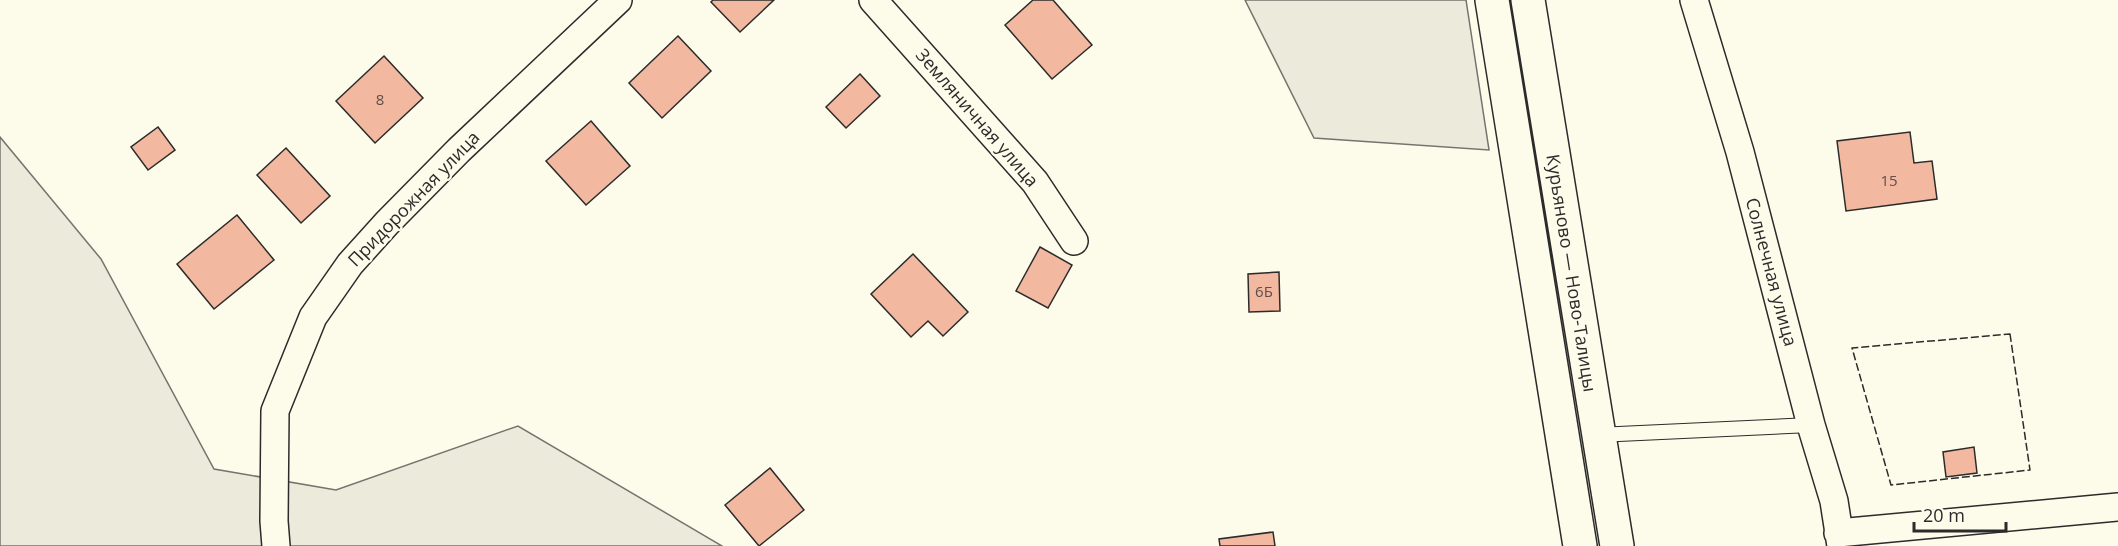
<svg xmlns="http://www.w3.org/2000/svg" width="2118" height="546" font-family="'Open Sans',sans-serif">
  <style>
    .green { fill: #ecebdb; stroke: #74746e; stroke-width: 1.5 }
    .building { fill: #f2b8a0; stroke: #2b2b2b; stroke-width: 1.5 }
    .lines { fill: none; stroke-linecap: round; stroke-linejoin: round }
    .service-casing { stroke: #2b2b2b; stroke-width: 16 }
    .minor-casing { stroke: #2b2b2b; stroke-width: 30 }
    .secondary-casing { stroke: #2b2b2b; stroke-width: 36 }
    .service { stroke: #fdfbea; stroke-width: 14 }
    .minor { stroke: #fdfbea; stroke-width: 27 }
    .secondary { stroke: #fdfbea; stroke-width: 33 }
    .fence { stroke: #2b2b2b; stroke-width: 1.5; stroke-dasharray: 8 3; stroke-linecap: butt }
    .labels { text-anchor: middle; stroke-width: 4.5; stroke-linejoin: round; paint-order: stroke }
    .number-label { font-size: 15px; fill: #5d4e48 }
    .street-label { font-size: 18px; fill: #2b2b2b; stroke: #fdfbea }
  </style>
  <rect width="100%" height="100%" fill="#fdfbea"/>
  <path class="green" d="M1245,0h221l23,150 -175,-12z
    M0,137l101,122 113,210 122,21 182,-64 204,120h-722z"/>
  <path class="building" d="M713,0h61l-34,32 -29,-30z
    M1033,0h20l39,45 -40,34 -47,-54z
    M678,36l33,35 -49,47 -33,-35z
    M384,56l39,42 -48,45 -39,-42z
    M860,74l20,22 -34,32 -20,-21z
    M591,121l39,45 -44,39 -40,-44z
    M158,127l17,23 -27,20 -17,-23z
    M1910,132l4,31 18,-2 5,38 -91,12 -9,-70z
    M286,148l44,48 -29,27 -44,-48z
    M237,215l37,45 -60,49 -37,-45z
    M1040,247l32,18 -24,43 -32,-17z
    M913,254l55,58 -25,24 -15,-15 -17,16 -40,-43z
    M1279,272l1,39 -31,1 -1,-38z
    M1974,447l3,26 -31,4 -3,-25z
    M770,468l34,42 -45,36 -34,-41z
    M1273,532l2,14h-55l-1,-7z"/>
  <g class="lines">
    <defs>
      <path id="service" d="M1597,435l214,-10"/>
      <path id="minor" d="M873,0l162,182 39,59
        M1694,0l46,152 71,273 23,76 7,45
        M1838,533l280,-26
        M276,546l-2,-25 1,-110 38,-94 37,-53 37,-41 72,-73 159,-150"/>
      <path id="secondary" d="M1492,0l88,546
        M1528,0l89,546"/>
    </defs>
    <use href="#service" class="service-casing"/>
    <use href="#minor" class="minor-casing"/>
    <use href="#secondary" class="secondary-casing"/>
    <use href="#service" class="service"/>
    <use href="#minor" class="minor"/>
    <use href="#secondary" class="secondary"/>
    <path class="fence" d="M2010,334l20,136 -139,15 -39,-137z"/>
  </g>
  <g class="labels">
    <g class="number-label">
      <text x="380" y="105">8</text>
      <text x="1889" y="186">15</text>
      <text x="1264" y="297">6Б</text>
    </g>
    <g class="street-label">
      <text transform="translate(977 118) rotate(49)" y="6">Земляничная улица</text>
      <text transform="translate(414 199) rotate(-46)" y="6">Придорожная улица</text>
      <text transform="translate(1771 272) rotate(75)" y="6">Солнечная улица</text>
      <text transform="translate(1571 273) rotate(81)" y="6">Курьяново — Ново-Талицы</text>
    </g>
  </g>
  <path d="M1914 522v9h92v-9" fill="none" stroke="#2b2b2b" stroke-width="3"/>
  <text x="1923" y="522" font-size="18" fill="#2b2b2b" stroke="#fdfbea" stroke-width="4.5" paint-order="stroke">20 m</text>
</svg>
